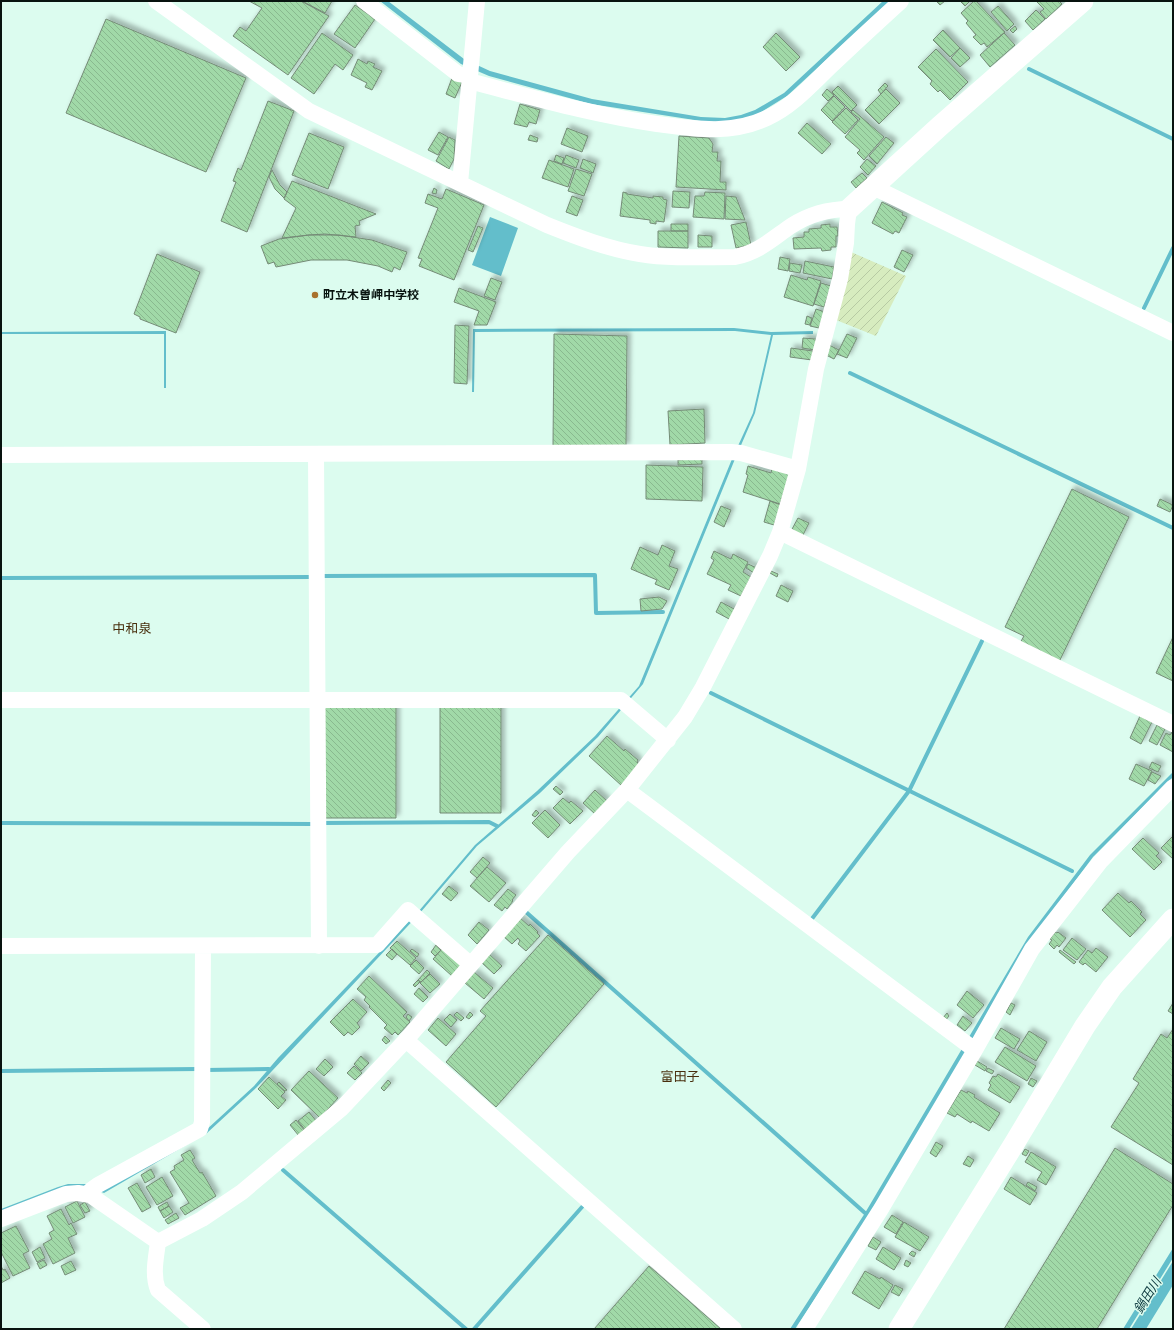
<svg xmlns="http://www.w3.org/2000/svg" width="1174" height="1330" font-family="'IBM Plex Sans','Noto Sans JP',sans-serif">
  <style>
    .garden { fill: url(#garden-furrows) }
    .water { fill: #63becb }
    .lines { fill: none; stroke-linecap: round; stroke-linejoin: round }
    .stream { stroke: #63becb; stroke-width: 4 }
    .building { fill: url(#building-back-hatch); stroke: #758b77; filter: url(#shadow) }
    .minor { stroke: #fff; stroke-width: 16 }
    .tertiary { stroke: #fff; stroke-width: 21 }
    .poi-dot { fill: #a8712d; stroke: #dcfcef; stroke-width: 1.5 }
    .labels { text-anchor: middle; stroke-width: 3; stroke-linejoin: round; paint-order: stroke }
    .poi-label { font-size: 12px; font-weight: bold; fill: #08130f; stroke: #dcfcef; text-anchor: start }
    .neighbourhood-label { font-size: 13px; fill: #482e0d; stroke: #dcfcef }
    .water-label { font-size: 13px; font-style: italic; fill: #123e43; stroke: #dcfcef }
  </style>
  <defs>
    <pattern id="garden-furrows" width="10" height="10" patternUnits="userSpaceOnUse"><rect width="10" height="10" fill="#d7ecbf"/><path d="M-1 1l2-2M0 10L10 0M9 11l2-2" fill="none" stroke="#b7caa3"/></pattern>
    <pattern id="building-back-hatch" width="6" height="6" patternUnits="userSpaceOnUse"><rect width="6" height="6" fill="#a1d9a8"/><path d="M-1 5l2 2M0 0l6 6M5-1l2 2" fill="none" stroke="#89b98f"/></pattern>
    <filter id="shadow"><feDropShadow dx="3.5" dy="-3.5" stdDeviation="2" flood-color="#0004"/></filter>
  </defs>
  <rect width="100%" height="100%" fill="#dcfcef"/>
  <path class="garden" d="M851,252l55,24 -30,60 -40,-16z"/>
  <path class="water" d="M380,1h8l76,58 26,12 102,28 109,18 24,1 16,-3 14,-5 29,-17 99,-92h7l-103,95 -29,18 -14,5 -20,3 -23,-1 -110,-17 -102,-28 -28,-12z
    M490,217l28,11 -17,48 -29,-11z
    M734,328l37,4 42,-1v3l-40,1 -18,78 -20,46 -92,225 -45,53 -58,56 -63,53 -57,67 -163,174 -50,46 -103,60 -15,-6 -88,25v-3l57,-22 10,-3h21l116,-53 49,-45 24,-28 140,-146 57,-67 62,-54 58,-55 44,-50 93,-227 21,-46 18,-78 -36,-4 -260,1 -1,60h-2l1,-63z
    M166,331v57h-2v-54h-163v-2z
    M1173,772v5l-80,80 -61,82 -162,276 -75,114h-5l75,-116 163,-276 62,-82z
    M1173,1248v10l-44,71h-6z
    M1173,1261v24l-27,44h-15z"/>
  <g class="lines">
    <path class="stream" d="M1029,69l144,70
      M1144,308l29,-60
      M850,373l323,155
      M321,576l274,-1 1,38 67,-1
      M1,578l311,-1
      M711,693l361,178
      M1,823l312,1
      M322,823l167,-1 8,4
      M526,912l339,301
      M811,920l98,-129 73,-150
      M206,1070l63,-1
      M1,1071l197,-2
      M283,1170l183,159
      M474,1329l108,-122"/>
  </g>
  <path class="building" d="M249,1h52l28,15 -41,59 -55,-39 7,-9 6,4 16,-23z
    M302,1h30l-7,12z
    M936,1h9l-5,4z
    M960,1h10l-5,5z
    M974,1h2l29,31 -18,15 -3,-4 -3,2 -8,-8 3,-2 -10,-12 2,-2 -7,-8z
    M1036,1h23l3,3 -16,15 -6,-7 4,-3z
    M355,5l20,14 -20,29 -21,-14z
    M998,6l16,18 -7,7 -16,-19z
    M1036,10l9,9 -12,11 -8,-9z
    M106,19l140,59 -40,94 -140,-59z
    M1015,26l2,3 -4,4 -3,-3z
    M943,30l17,18 -10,9 -17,-17z
    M322,33l31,22 -10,15 -8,-6 -21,30 -23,-16z
    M776,33l24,24 -14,14 -23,-24z
    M1004,33l11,12 -25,22 -10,-12z
    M960,48l10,10 -10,9 -9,-9z
    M936,49l32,33 -18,18 -10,-10 -2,2 -8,-8 2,-3 -14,-14z
    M358,59l9,5 1,-3 7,3 -2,3 9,4 -10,19 -7,-3 2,-4 -16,-8z
    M452,78l10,4 -7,16 -9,-4z
    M885,83l3,3 -7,8 -3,-4z
    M838,86l19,19 -6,6 -19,-19z
    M827,89l7,6 -6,6 -6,-6z
    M886,89l14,14 -21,21 -14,-14z
    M834,96l11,11 -13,14 -11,-11z
    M268,101l26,10 -47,121 -26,-11 15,-39 -3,-1 5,-13 3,2z
    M520,104l20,6 -4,14 -7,-2 -2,5 -13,-3z
    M846,108l12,12 -13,14 -13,-12z
    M853,110l31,27 -20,23 -7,-7 3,-3 -15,-13 15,-18 -9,-7z
    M807,123l24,21 -9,10 -24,-21z
    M567,128l21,8 -6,16 -21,-8z
    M439,132l9,5 -10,18 -10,-5z
    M309,133l35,14 -16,42 -36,-14z
    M530,135l8,3 -1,4 -9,-2z
    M679,136l30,2 4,6 -1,8h6l-1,9h4l-1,21h6v8l-50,-3z
    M449,137l6,3 -1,19 -5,10 -13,-8z
    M886,137l8,6 -17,21 -8,-8z
    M556,155l8,3 -2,6 -8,-3z
    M566,155l13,5 -3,8 -13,-5z
    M583,159l13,5 -3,9 -13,-5z
    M867,159l9,7 -8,9 -8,-8z
    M549,160l25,9 -6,18 -26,-9z
    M576,169l16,5 -8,22 -16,-5z
    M272,170l8,15 7,7 -3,6 -9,-9 -6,-12z
    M862,173l5,5 -11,10 -5,-6z
    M292,181l84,33 -17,7 1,4 -5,1 1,11 -31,-3 -16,1 -27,3 14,-30 -12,-9z
    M434,188l3,2 -1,4 -4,-1z
    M446,189l38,16 -30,75 -35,-14 3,-7 -4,-1 20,-50 -13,-5 3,-9 14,5z
    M673,191l17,1 -1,16 -17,-1z
    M623,192l4,1v1l26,4v-2l10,1v2l4,1 -3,22 -8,-1v3l-6,-1v-3l-30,-4z
    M705,192l20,1 -1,26 -31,-2 2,-21h9z
    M572,196l11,4 -6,16 -11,-4z
    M726,196l10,1 9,23 -20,-1z
    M882,202l21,11 -1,2 5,2 -8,16 -4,-2 -2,3 -21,-11z
    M746,222l5,23 -15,3 -5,-23z
    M671,224h17v7h-17z
    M830,224v3h7l1,9h-2v11h-5v3l-9,1 -1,-3 -27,1 -1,-11 11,-1v-5h5v-3l12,-1v-3z
    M478,226l5,2 -10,24 -5,-2z
    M658,231h30v17l-30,-1z
    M309,235h30l33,5 35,12 -7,18 -6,-3 -2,5 -14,-6 -31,-6h-36l-35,7 -2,-5 -6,2 -7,-18 18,-7z
    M698,235l14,1v11h-14z
    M902,250l11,5 -9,17 -10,-5z
    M157,254l43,18 -24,61 -36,-14v-2l-6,-3z
    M780,257l10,2 -2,12 -10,-2z
    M805,261l29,6 -2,12 -29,-6z
    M790,263l12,2 -2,8 -11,-2z
    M791,275l16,5 1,-3 13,4 -8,25 -29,-9z
    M491,278l11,4 -7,18 -11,-4z
    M821,283l10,3 -7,21 -10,-3z
    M459,288l37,14 -9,23h-13l5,-14 -25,-9z
    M816,309l9,3 -6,16 -9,-2z
    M807,316l5,2 -2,7 -5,-1z
    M455,325l14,1 -2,58 -13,-1z
    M554,334l73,2 -1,111 -73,-1z
    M847,334l10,4 -10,20 -10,-4z
    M803,338l13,1 -1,11 -13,-2z
    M829,345l10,5 -5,9 -10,-5z
    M791,348l22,3 -1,9 -22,-3z
    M704,409l1,34 -35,2 -2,-34z
    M702,458v6l-24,1v-5z
    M646,465l57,2 -1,34 -56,-2z
    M748,466l23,7 1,-5 18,6 -10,30 -37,-12 5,-17 -2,-1z
    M1072,489l57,28 -70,145 -39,-19 4,-7 -19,-9z
    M1160,499l13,6 -3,7 -13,-6z
    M770,501l11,4 -7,20 -10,-3z
    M721,506l10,4 -7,17 -10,-5z
    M798,518l11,5 -7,14 -11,-6z
    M662,545l13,6 -6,15 9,3 -9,21 -14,-6 2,-4 -26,-11 9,-22 18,8z
    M714,551l17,8 2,-5 15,8 -5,10 8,5 -10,19 -13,-6 3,-5 -24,-11 7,-14 -3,-2z
    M748,564l9,4 -3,5 -8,-5z
    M771,571l7,3 -1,3 -7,-4z
    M781,585l12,6 -5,11 -12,-6z
    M659,597l8,4 -5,8 -21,2 -1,-12z
    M721,602l15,8 -5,10 -15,-8z
    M1173,637v44l-17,-8z
    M321,705h75v113h-75z
    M440,705h61v108h-61z
    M1140,716l12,6 -11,22 -11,-6z
    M1157,725l8,4 -8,16 -8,-4z
    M1172,732h1v20l-13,-7 6,-12 4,2z
    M607,736l17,15 1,-2 13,11 -1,2 3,3 -18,21 -33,-30z
    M1152,762l9,4 -3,6 -9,-4z
    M1136,764l16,7 -8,15 -15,-7z
    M1152,772l9,4 -6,8 -7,-4z
    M556,786l7,6 -3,3 -7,-6z
    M595,790l12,11 -12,13 -12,-11z
    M563,798l6,5 2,-2 12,10 -13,13 -17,-16z
    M536,810l3,3 -4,4 -3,-2z
    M545,810l15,15 -12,13 -16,-15z
    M1172,837l1,1v21l-12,-11z
    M1143,838l16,15 -3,3 6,6 -8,8 -22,-21z
    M483,857l7,6 -13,15 -7,-6z
    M487,867l19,16 -17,19 -19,-16z
    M449,886l9,7 -7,8 -9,-7z
    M508,889l8,6 -4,5 1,1 -6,8 -2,-2 -3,4 -8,-6z
    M1118,893l11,10 2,-2 11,11 -2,2 6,6 -16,17 -28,-27z
    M519,917l10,9 1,-2 8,8 -1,1 3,3 -14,15 -8,-7 2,-3 -2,-3 -6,6 -9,-8z
    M479,922l10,8 -12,14 -9,-9z
    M1055,932l2,1 1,-1 8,6 -7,9 -2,-2 -3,4 -5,-5 3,-4 -2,-1z
    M548,935l56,49 -108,123 -50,-45 40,-46 -6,-5z
    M1072,938l14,11 -9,11 -14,-10z
    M397,941l19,17 -6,7 -20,-17z
    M436,945l5,5 -6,6 -4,-4z
    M1096,948l12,9 -12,15 -11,-9 -2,2 -4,-3 9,-12 4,3z
    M392,949l5,5 -5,6 -6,-5z
    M412,949l7,5 -2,3 -7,-6z
    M442,949l19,16 -9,11 -19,-17z
    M1060,950l16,12 -2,2 -15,-12z
    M488,953l14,13 -8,8 -13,-12z
    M416,960l8,8 -5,6 -9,-8z
    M427,970l3,3 -9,9 -3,-2z
    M474,972l19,16 -9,11 -19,-16z
    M430,974l10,10 -10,9 -10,-10z
    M369,976l38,36 -4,4 7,6 -12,13 -3,-3 -3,3 -8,-7 3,-3 -18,-18 1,-1 -6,-6 2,-3 -9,-8z
    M418,980l2,2 -5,5 -2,-2z
    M419,988l9,9 -5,5 -9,-8z
    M967,991l17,14 -11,13 -16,-13z
    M353,999l14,13 -10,11 3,4 -8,8 -4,-3 -4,4 -14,-14z
    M1011,1003l4,2 -5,10 -4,-3z
    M1173,1003v11l-5,-3z
    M457,1012l7,6 -3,3 -7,-6z
    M470,1012l3,3 -4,4 -3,-2z
    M947,1013l2,3 -4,5 -3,-2z
    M408,1014l4,3 -3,4 -3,-4z
    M450,1014l7,6 -6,7 -7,-7z
    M963,1016l9,7 -7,8 -8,-6z
    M438,1018l18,16 -10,12 -18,-16z
    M1001,1028l19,11 -6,10 -19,-11z
    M1173,1029v136l-62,-38 28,-44 -6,-4 28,-45 6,4z
    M1029,1031l18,11 -11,19 -19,-11z
    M385,1036l5,5 -4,3 -4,-4z
    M1005,1047l31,19 -9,15 -32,-19z
    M361,1056l8,7 -8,8 -7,-7z
    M325,1059l8,8 -9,9 -8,-7z
    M977,1061l10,6 -2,4 -10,-6z
    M354,1066l8,7 -7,7 -8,-7z
    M988,1068l6,3 -2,3 -6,-3z
    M309,1071l29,27 -18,20 -29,-28z
    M998,1074l22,13 -10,16 -22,-13 3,-5 -2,-2 4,-7 3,1z
    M269,1077l16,15 -4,4 5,4 -8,9 -20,-20z
    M1031,1078l6,3 -4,6 -5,-3z
    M388,1080l3,3 -7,8 -3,-3z
    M279,1082l8,8 -2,1 -8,-7z
    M961,1090l6,3 1,-2 7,4 -1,2 26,16 -11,18 -17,-10 -1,2 -14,-9 -2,3 -8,-4z
    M309,1112l8,10 -11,9 -8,-10z
    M296,1120l9,11 -6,5 -9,-11z
    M936,1142l7,4 -7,11 -6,-4z
    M1115,1148l58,36v21l-76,124h-93z
    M1025,1149l4,2 -3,5 -4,-2z
    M190,1150l5,8 -3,2 8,13 2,-1 14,24 -31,19 -5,-7 9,-5 -19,-31 5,-3 -1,-3 10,-6 -3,-5z
    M1031,1152l25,15 -10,18 -9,-5 5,-8 -17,-10z
    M968,1156l6,4 -4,7 -7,-3z
    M151,1169l4,8 -10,6 -4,-8z
    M162,1177l11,19 -16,9 -11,-18z
    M1011,1177l26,16 -7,12 -26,-16z
    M1028,1182l9,5 -2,4 -9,-6z
    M137,1183l14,24 -9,5 -14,-24z
    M77,1201l8,16 -12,6 -8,-16z
    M85,1202l5,9 -5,2 -5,-8z
    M167,1202l2,4 -9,5 -2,-4z
    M169,1206l4,6 -9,6 -4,-7z
    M61,1209l8,16 2,-2 6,11 -9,4 7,15 -22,11 -10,-20 9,-5 -3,-6 5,-3 -7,-14z
    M176,1213l3,5 -11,6 -3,-4z
    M892,1215l11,7 -7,12 -12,-7z
    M904,1222l25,15 -9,14 -25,-14z
    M16,1226l13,25 -6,3 7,14 -17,8 -12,-24v-19z
    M873,1237l8,5 -5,8 -8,-4z
    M40,1247l5,11 -8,4 -5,-10z
    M883,1247l18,11 -7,12 -18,-11z
    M912,1251l4,2 -2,4 -5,-3z
    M44,1260l3,5 -7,4 -3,-6z
    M906,1260l5,3 -3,4 -4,-2z
    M71,1261l5,9 -11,5 -4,-9z
    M1,1266l2,4 2,-1 5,9 -9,5z
    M649,1266l72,63h-127z
    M865,1271l15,8 1,-2 12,8 -14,24 -27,-16z
    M895,1285l8,4 -4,7 -8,-4z"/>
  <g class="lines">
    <path class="minor" d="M156,1l153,110 238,114c30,12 61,24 93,29 30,5 65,3 95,3 24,-5 37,-18 56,-31 17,-11 38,-17 58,-17l-2,15 -1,19 -6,36 -24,90 -18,100 -18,63 -10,24 -67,131 -18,30 -58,73 -59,62 -162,188 -64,68 -100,84 -40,27 -44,23
      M364,1l94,73 11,2
      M469,81c62,16 124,34 188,43 38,5 74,11 110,-6 26,-12 45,-34 65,-53 23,-22 46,-43 69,-64
      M460,183l17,-182
      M873,187l300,146
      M316,454l3,492
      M1,455l730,-3 10,1 57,16
      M780,532l393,192
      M1,700h620l47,40
      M627,790l348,260
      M1,946l376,-1 31,-35 62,54
      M406,1040l328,289
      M90,1195l1,-5 7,-5 102,-56 2,-7 1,-176
      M1,1219l65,-25 12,-1 12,2 68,47
      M158,1242c-2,17 -6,32 0,48l45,39
      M805,1329l76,-120 94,-159 57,-101 68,-87 73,-75"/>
    <path class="tertiary" d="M849,209l91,-83 143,-125
      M899,1329l115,-185 71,-118 27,-39 61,-68"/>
  </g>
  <circle class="poi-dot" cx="315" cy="295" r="4"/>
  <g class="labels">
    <g class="poi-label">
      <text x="323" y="299">町立木曽岬中学校</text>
    </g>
    <g class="neighbourhood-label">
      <text x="132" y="633">中和泉</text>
      <text x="680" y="1081">富田子</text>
    </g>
    <g class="water-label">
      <text transform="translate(1147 1295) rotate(-58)" y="5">鍋田川</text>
    </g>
  </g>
  <rect width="1174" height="1330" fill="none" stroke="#08130f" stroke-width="4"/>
</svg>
